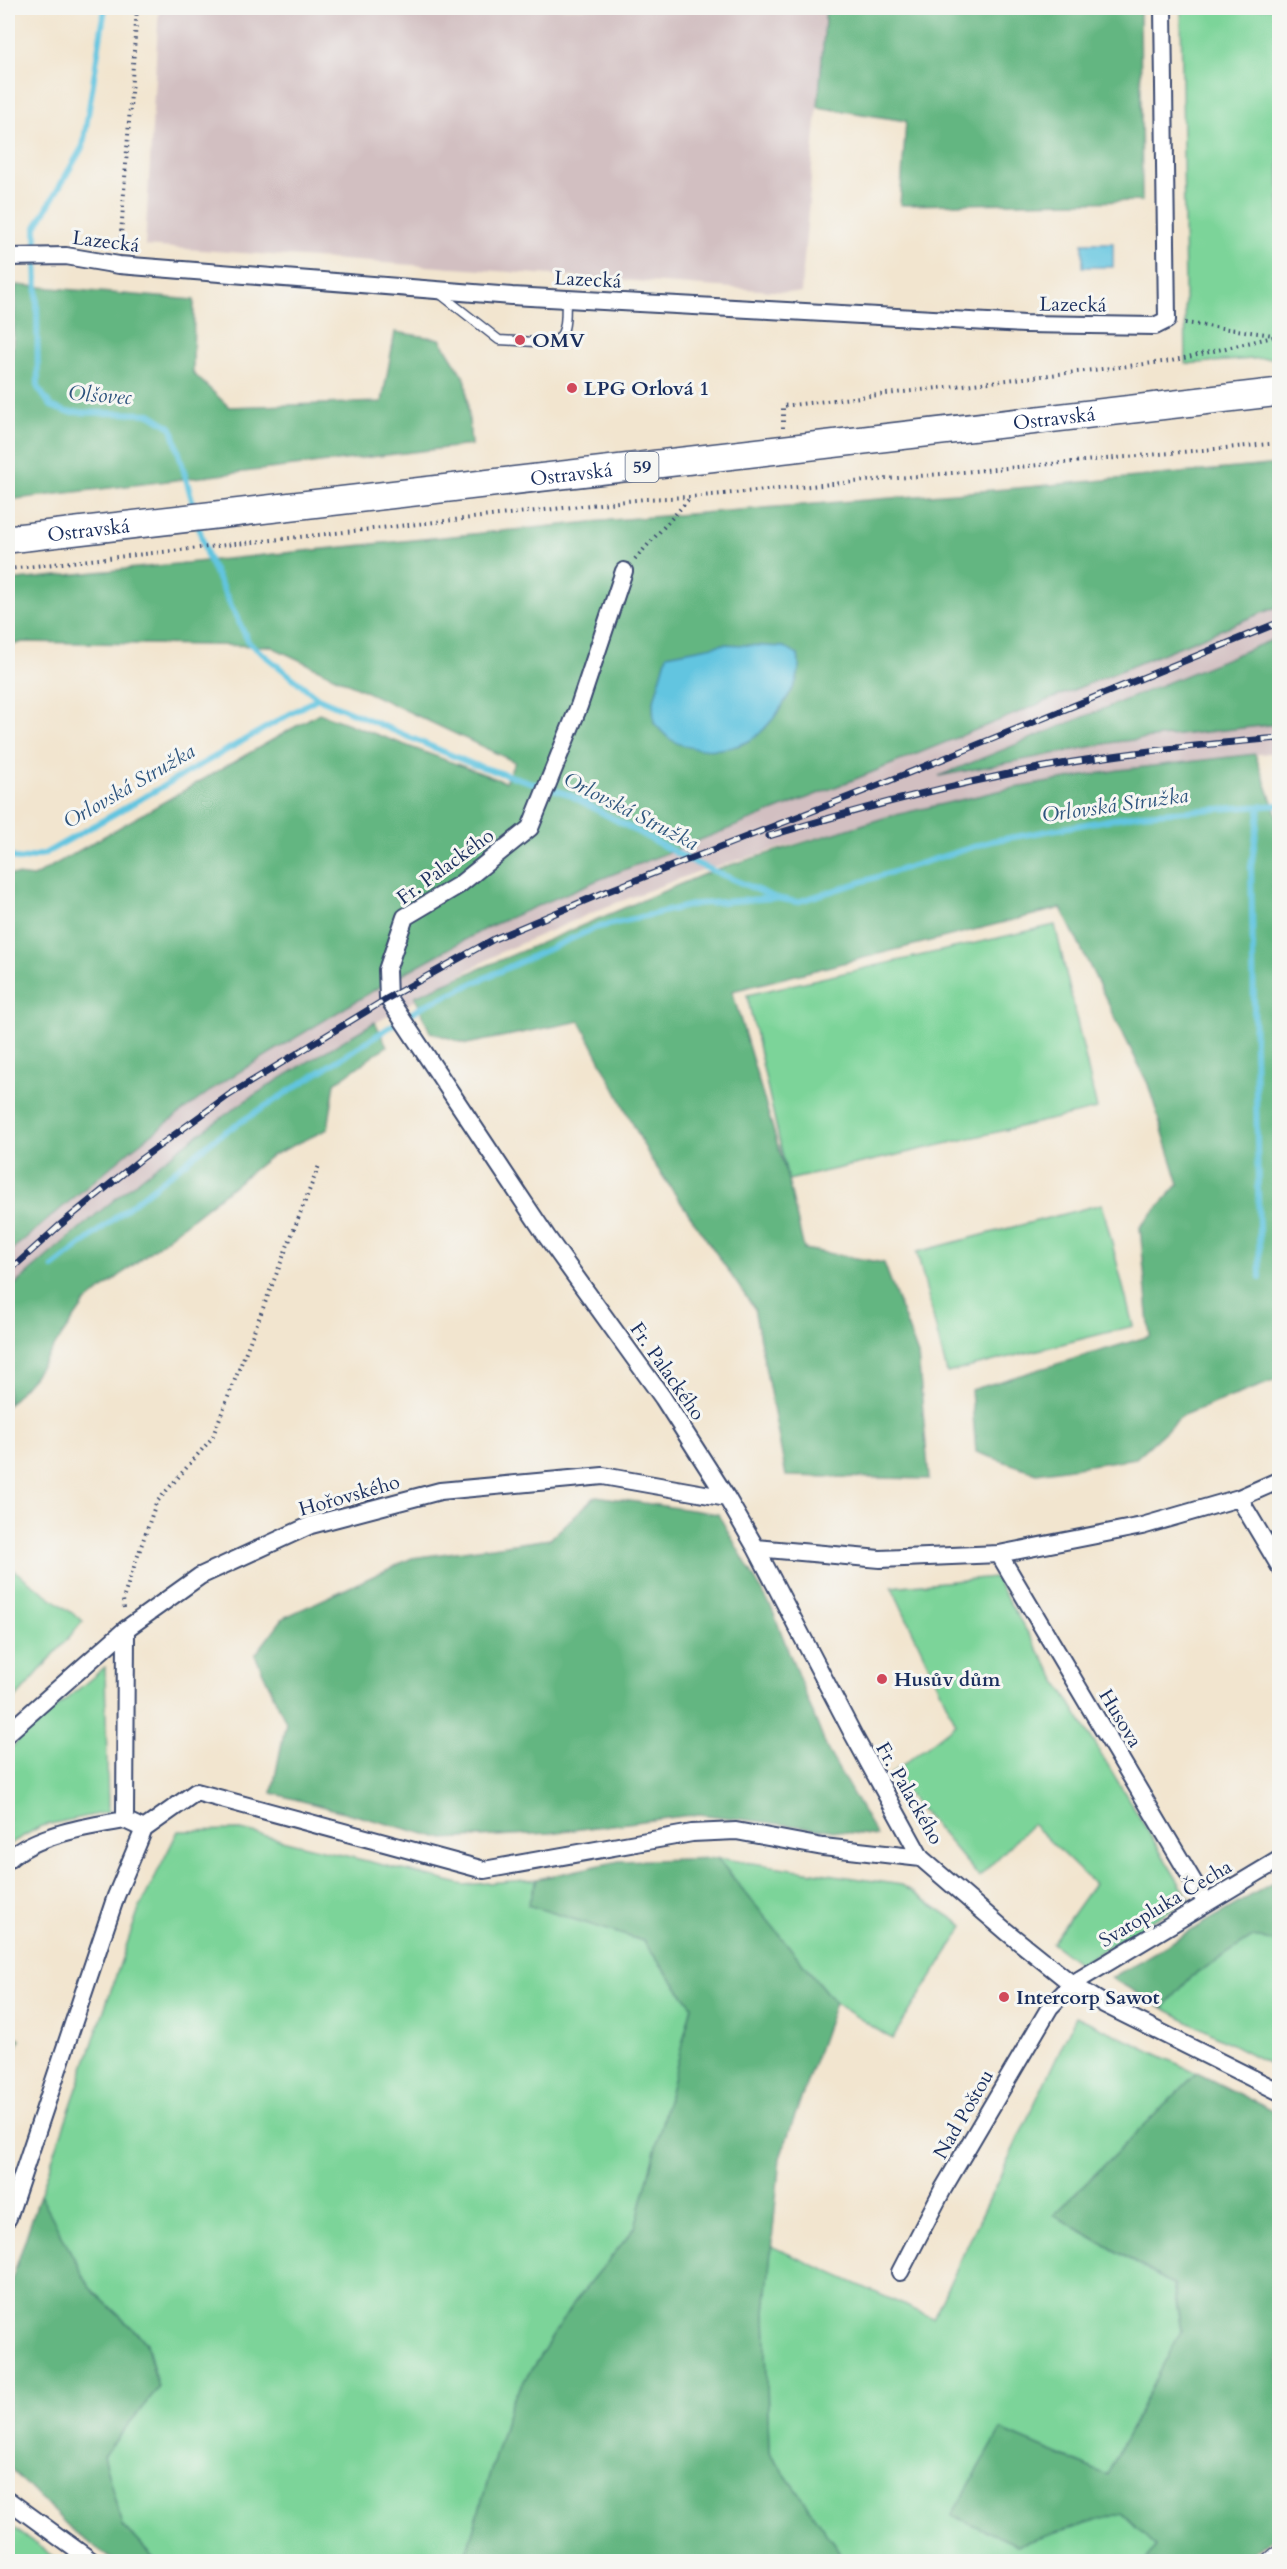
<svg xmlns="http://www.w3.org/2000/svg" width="1287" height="2569" font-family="Cardo,serif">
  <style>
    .industrial { fill: #d2bfc1 }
    .green { fill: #7bd499; stroke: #4b827c; stroke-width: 1.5 }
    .forest { fill: #64b681; stroke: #407270; stroke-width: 1.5 }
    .water { fill: #62c5e0; stroke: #3e7a9f; stroke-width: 1.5 }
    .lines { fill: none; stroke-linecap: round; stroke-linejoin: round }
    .stream { stroke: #62c5e0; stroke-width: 6 }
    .service-casing { stroke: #3b4a6f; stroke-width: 11 }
    .minor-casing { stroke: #3b4a6f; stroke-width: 20 }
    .tertiary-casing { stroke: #3b4a6f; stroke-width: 24 }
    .primary-casing { stroke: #3b4a6f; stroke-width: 30 }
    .path { stroke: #3b4a6f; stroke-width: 4; stroke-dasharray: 1.5 4.5; stroke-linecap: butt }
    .service { stroke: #fff; stroke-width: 8 }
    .minor { stroke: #fff; stroke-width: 16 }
    .tertiary { stroke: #fff; stroke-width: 21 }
    .primary { stroke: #fff; stroke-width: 27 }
    .rail-casing { stroke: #1b2f5e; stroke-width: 7 }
    .rail { stroke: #f6f6f2; stroke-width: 4.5; stroke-dasharray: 14; stroke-linecap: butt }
    .poi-dot { fill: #d1495b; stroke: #f6f6f2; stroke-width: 2 }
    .labels { text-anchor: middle; stroke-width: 6; stroke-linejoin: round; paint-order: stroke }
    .shield { fill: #f6f6f2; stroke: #5d6b8a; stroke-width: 1.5 }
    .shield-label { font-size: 18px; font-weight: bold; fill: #1b2f5e }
    .street-label { font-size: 20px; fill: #1b2f5e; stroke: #f6f6f2 }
    .poi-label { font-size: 20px; font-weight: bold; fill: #1b2f5e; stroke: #f6f6f2; text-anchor: start }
    .water-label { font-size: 21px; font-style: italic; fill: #2d547e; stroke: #f6f6f2 }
  </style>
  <rect width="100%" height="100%" fill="#f6f6f2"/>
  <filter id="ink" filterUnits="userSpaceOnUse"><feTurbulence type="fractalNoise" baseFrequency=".0167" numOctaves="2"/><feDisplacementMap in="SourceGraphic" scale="12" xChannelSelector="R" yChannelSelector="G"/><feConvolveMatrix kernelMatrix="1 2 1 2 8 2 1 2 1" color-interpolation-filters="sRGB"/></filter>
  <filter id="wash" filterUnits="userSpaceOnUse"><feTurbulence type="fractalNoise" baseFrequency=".008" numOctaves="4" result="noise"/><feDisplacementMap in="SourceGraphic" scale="24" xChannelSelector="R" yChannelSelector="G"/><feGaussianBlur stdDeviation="1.35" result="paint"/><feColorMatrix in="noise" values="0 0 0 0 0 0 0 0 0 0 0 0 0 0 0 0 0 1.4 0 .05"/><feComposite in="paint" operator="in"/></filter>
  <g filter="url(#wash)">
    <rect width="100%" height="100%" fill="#f2e5cf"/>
    <path class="industrial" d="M159,8h667l-25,285 -656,-47z
      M1279,606v31l-336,138 172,-33 164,-18v28l-160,18 -116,20 -116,27 -190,55 -89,34 -107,46 -179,101 -252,182 -62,56v-38l125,-105 88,-65 87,-54 180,-102 110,-47 260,-102z"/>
    <path class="green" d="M1181,8h98v349l-93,7z
      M1055,925l42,184 -309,71 -41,-185z
      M1102,1204l31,122 -186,47 -30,-121z
      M8,1566l75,55 -75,86z
      M994,1577l195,322 -109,65 -28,-21 42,-59 -62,-60 -53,53 -88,-103 65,-50 -64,-137z
      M105,1667l3,145 -67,14 -33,19v-93l12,-14z
      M241,1830l223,55 73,-6 -9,26 115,36 49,65 -57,222 -62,76 -61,96 -48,161h-308l-34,-36 -19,-69 55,-68 -11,-46 -57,-54 -50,-93 99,-286 39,-78z
      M717,1858l185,27 62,41 -72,113 -57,-36z
      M1254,1936l25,8v125l-116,-61 28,-31z
      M1076,2016l121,57 -143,142 119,70 8,46 -74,144 -106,-45 -49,85 65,30 105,-33 33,33 -9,16h-300l-77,-109 -4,-140 6,-66 162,72z
      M8,2524l50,36 2,1h-52z"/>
    <path class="forest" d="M826,8h314l2,193 -242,4 6,-84 -88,-14z
      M16,285l178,15 -1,73 36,34 153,-5 13,-70 45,7 26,42 5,64 -463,55v-57z
      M1279,464v142l-421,172 -260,102 -110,47 -107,59 -160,97 -88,65 -125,105v-379l25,3 286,-164 186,69 10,-20 -245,-116 -247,-4 -15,4v-65l604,-61 394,-31z
      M1279,637v87l-164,18 -176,34z
      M1255,754l25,70 -1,555 -96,36 -47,43 -99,15 -61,-21 -5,-62 179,-54 -10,-109 39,-43 -31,-100 -87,-176 -329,83 56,189 16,69 80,14 34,92 11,124 -143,-3 -32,-168 -103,-149 -71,-138 -113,23 -37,-12 -15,-36 299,-126 173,-53 116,-27 116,-20z
      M375,1022l12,24 -52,37 -7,46 -57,27 -186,147 -52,74 -25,28v-114c72,-65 147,-127 227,-183 45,-31 93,-58 140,-86z
      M596,1496l122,18 54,95 55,140 50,87 -178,-22 -150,19 -105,6 -172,-46 14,-71 -31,-67 28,-37 129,-60 138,-19z
      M717,1858l118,145 -55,155 -15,154 4,140 77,109h-382l48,-161 61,-96 62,-76 57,-222 -49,-65 -115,-36 9,-26 82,-18z
      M1279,1879v65l-25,-8 -63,41 -28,31 -52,-30z
      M8,2028l12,12 -12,28z
      M1197,2073l82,41v418l-37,29h-96l9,-16 -33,-32 -105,32 -65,-30 49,-85 106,45 74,-144 -7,-46 -120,-70z
      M40,2195l50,93 56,54 12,46 -55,68 19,69 34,36h-41l-40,-28 -67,-67v-175z"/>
    <path class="water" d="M1083,243h30v24h-30z
      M724,644l60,3 14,8c4,23 -4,32 -16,51 -9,14 -20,28 -35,36 -22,10 -56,11 -77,-3 -6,-4 -11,-11 -16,-16l-1,-19 14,-49z"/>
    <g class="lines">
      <path class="stream" d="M105,8l-22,138 -47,81 2,161 13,18 15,6 84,2 22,14 23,83
        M198,524l9,32 42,87 69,55
        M8,855l12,5 24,-6 274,-156 154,66 96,30 125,68 83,36 21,4 195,-61 149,-27 139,-9
        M53,1267l164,-130 206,-131 172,-78 101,-24 78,-6
        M1260,1278l-9,-411 9,-61"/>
    </g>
  </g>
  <g filter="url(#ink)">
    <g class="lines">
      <defs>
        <path id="service" d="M439,293l60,47 53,3c17,-8 13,-28 14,-44"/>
        <path id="minor" d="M8,257l58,-1 53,9 393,31 513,28 130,2 12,-6 -4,-312
          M624,571l-45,135 -49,122 -71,57 -54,32 -18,53 1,28 159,239 116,161 64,100 29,50 98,188 67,122 86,74 65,52 32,20 176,88
          M1239,1498l41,69
          M756,1548l124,11 119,-5 143,-28 97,-28 41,-18
          M999,1554l207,349
          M8,1733l118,-104
          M144,1829l-19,-9 1,-191 74,-53 111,-51 129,-34 163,-15 124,22
          M8,1860c26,-25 81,-34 117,-40
          M8,2218l108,-322 28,-67 52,-37 288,78 208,-37 44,-2 87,16 98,11
          M900,2272l43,-83 107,-182 22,-23 208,-125
          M8,2500l85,62"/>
        <path id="tertiary" d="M1273,2562l7,-6"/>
        <g id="primary">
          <path id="s1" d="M8,539l1272,-147"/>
        </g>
      </defs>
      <use href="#service" class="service-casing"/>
      <use href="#minor" class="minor-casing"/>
      <use href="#tertiary" class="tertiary-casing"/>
      <use href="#primary" class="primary-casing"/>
      <path class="path" d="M120,249l17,-241
        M1185,323l95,13
        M783,428v-22l388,-45 102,-24
        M635,559l55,-61
        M8,569l637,-70 45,-2 590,-54
        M124,1608l-1,-9 33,-96 56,-65 108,-275"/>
      <use href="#service" class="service"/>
      <use href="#minor" class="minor"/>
      <use href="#tertiary" class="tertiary"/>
      <use href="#primary" class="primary"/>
      <defs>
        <path id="rail" d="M769,836c76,-23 152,-44 230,-60 92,-20 187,-30 281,-38
          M8,1272l52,-47 81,-66 88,-64 159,-97 106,-59 109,-46 261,-102 416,-169"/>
      </defs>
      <use href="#rail" class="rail-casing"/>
      <use href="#rail" class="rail"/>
    </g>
  </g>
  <g class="poi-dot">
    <circle cx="520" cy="340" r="6"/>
    <circle cx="572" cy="388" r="6"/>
    <circle cx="882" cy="1679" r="6"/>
    <circle cx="1004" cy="1997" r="6"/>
  </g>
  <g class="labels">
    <rect class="shield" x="625.5" y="452" width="33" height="30" rx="4.5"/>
    <g class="shield-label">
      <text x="642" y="473">59</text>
    </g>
    <g class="street-label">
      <text transform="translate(106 241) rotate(7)" y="7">Lazecká</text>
      <text transform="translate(588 279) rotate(3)" y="7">Lazecká</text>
      <text transform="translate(1073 304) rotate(1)" y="7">Lazecká</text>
      <text dy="7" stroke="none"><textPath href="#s1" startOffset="1053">Ostravská</textPath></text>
      <text dy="7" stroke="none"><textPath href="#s1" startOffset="567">Ostravská</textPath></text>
      <text dy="7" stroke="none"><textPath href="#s1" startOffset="81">Ostravská</textPath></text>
      <text transform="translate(445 866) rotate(-36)" y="7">Fr. Palackého</text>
      <text transform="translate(668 1371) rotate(55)" y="7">Fr. Palackého</text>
      <text transform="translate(349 1495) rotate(-16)" y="7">Hořovského</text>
      <text transform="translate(1121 1718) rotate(59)" y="7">Husova</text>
      <text transform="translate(910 1793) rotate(60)" y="7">Fr. Palackého</text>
      <text transform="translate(1165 1903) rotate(-31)" y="7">Svatopluka Čecha</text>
      <text transform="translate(963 2114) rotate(-60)" y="7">Nad Poštou</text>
    </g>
    <g class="poi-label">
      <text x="532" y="347">OMV</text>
      <text x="584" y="395">LPG Orlová 1</text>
      <text x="894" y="1686">Husův dům</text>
      <text x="1016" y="2004">Intercorp Sawot</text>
    </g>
    <g class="water-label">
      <text transform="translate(100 395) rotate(4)" y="7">Olšovec</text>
      <text transform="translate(129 786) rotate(-30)" y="7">Orlovská Stružka</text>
      <text transform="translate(1115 805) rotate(-8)" y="7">Orlovská Stružka</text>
      <text transform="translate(631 811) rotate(27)" y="7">Orlovská Stružka</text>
    </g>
  </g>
  <rect width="1287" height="2569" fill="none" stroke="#f6f6f2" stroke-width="30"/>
</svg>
